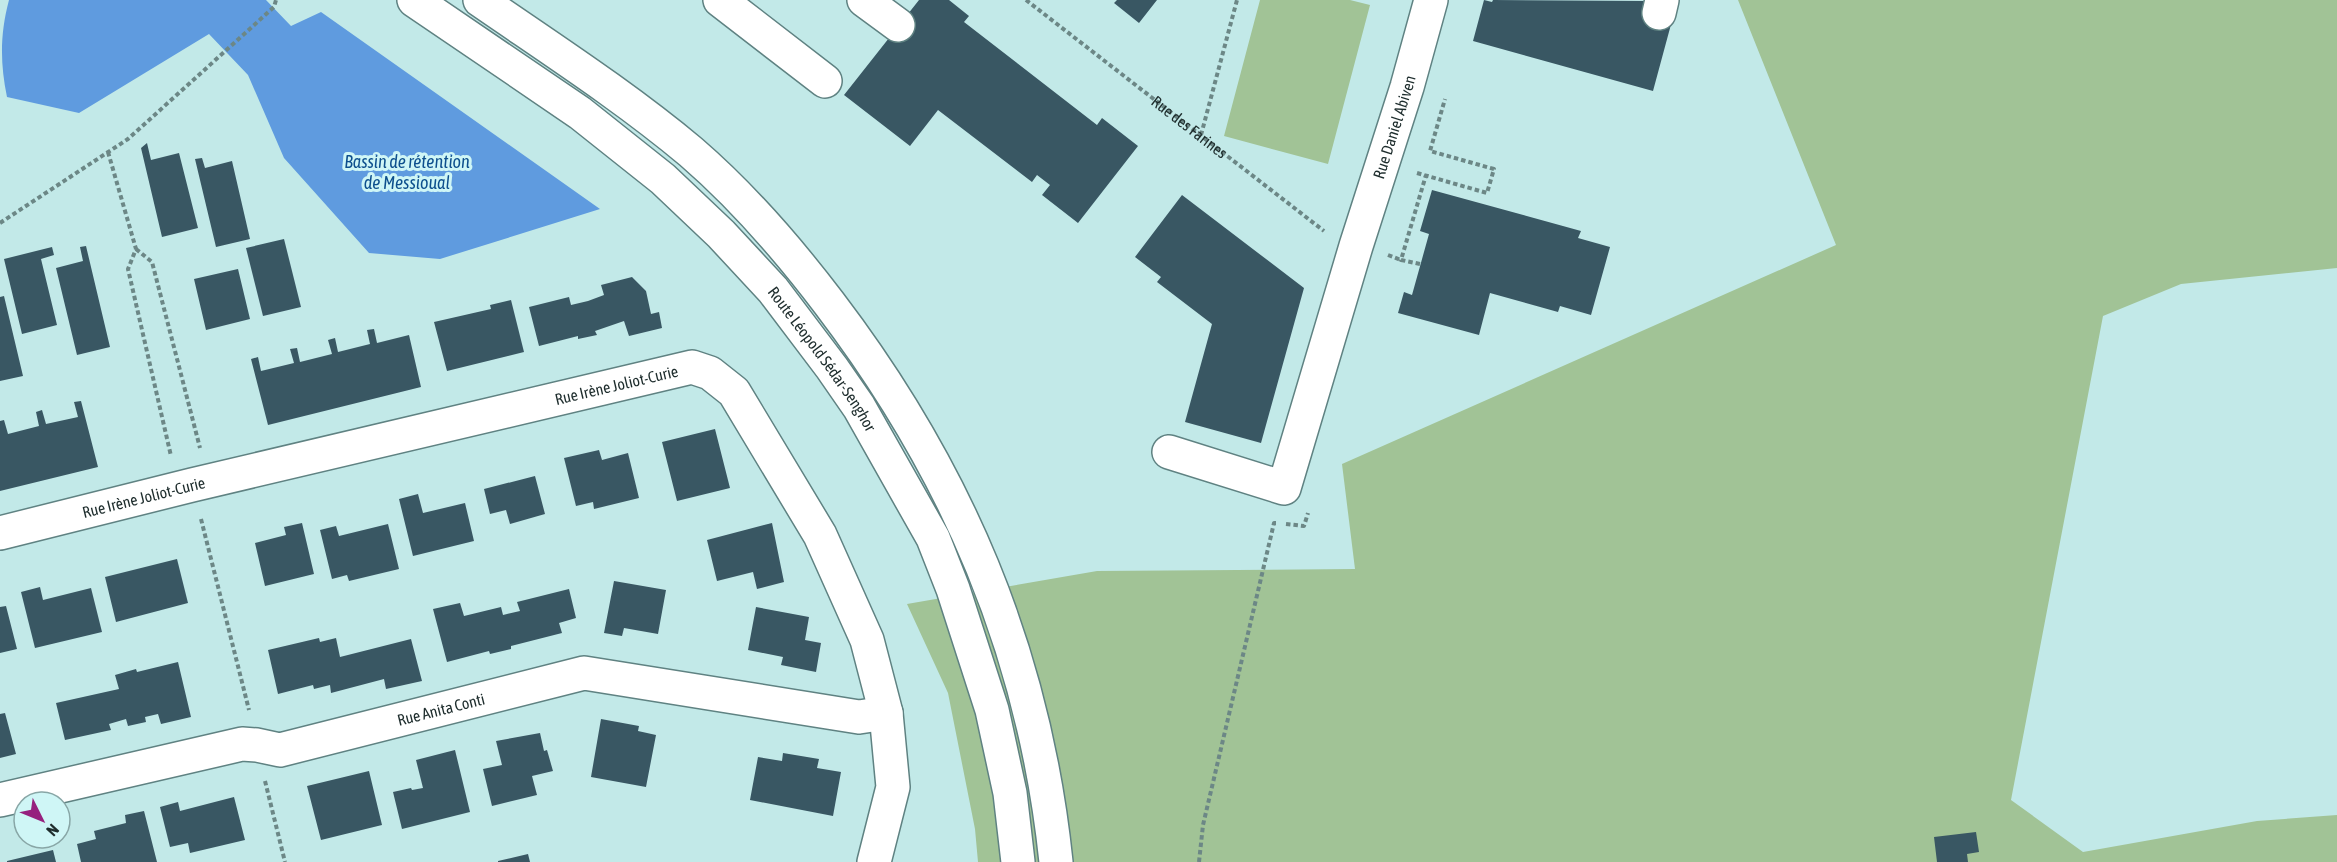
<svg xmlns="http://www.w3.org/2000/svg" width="2337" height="862" font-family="'Asap Condensed',sans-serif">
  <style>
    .green { fill: #a1c396 }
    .water { fill: #5f9bdf }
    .building { fill: #395763 }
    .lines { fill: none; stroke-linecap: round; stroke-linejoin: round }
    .minor-casing { stroke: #5f8282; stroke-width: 36 }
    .major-casing { stroke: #5f8282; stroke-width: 36 }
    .path { stroke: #6c8786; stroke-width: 4; stroke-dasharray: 4.5 3; stroke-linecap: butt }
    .minor { stroke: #fff; stroke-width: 33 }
    .major { stroke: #fff; stroke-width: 33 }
    .labels { text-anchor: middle; stroke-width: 6; stroke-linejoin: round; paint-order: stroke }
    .street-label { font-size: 16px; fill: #1e2d2d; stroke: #cff6f6 }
    .water-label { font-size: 18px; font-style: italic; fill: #0d4f8d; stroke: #cff6f6 }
  </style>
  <rect width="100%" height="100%" fill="#c2e9e8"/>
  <path class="green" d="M1260,0h90l20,5 -42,159 -104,-28z
    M1738,0h599v268l-156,16 -78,32 -92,484 72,52 174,-31 80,-6v47h-1359l-3,-33 -27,-136 -41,-89 190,-33 258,-2 -13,-105 494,-219z"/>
  <path class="water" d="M9,0h257l25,26 30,-14 279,197 -160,50 -71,-6 -85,-95 -36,-83 -39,-41 -130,79 -72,-16c-7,-34 -7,-63 2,-97z"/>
  <path class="building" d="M919,0h30l20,16 -5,6 133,103 5,-7 36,28 -60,77 -36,-28 8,-10 -13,-10 -5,7 -94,-72 -28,36 -66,-51z
    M1117,0h40l-18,23 -25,-20z
    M1484,0l8,2 1,-2 151,1 -2,8 31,8 -20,74 -180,-50z
    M147,143l4,17 28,-7 19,75 -36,9 -21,-89z
    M202,158l3,10 27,-7 18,78 -34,8 -21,-88z
    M1432,190l149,41 -3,7 32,9 -19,68 -31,-9 -2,6 -68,-19 -11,42 -81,-22 6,-21 8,3 17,-61 -9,-3z
    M1182,195l122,93 -43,155 -76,-21 27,-98 -55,-42 4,-5 -26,-20z
    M284,239l17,68 -38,9 -17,-68z
    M86,246l24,101 -33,8 -21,-87 27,-7 -3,-14z
    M52,247l2,8 -13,4 16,66 -35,9 -18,-75z
    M238,269l12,50 -44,11 -12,-51z
    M632,277l14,14 5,23 8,-2 3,16 -33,8 -5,-15 -29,10 2,4 -19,4v-3l-39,10 -10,-39 40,-10 2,8 17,-4 16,-6 -3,-10z
    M4,296l19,80 -23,5v-84z
    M511,300l13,52 -77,19 -13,-49 57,-13 -1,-4z
    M374,329l3,14 32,-8 12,52 -153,38 -17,-66 7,-2 3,14 33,-8 -4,-14 7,-1 3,14 32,-8 -4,-14 7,-2 3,14 32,-8 -3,-14z
    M81,401l17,66 -98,24v-70l4,-1 4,14 31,-8 -3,-14 6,-2 4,14 32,-7 -4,-15z
    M715,429l15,59 -53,13 -15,-59z
    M599,450l3,10 26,-7 11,45 -45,11 -1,-7 -17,4 -12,-48z
    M535,476l10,38 -35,10 -4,-14 -16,4 -6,-25z
    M418,494l5,19 42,-10 9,38 -61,15 -14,-57z
    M302,523l12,51 -49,12 -10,-43 31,-8 -2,-8z
    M772,523l12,59 -27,7 -4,-17 -36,9 -10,-41z
    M388,524l11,45 -50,12 -2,-6 -15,4 -12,-49 16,-4 3,10z
    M177,559l11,44 -72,19 -11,-45z
    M614,581l52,9 -8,44 -34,-6 -2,8 -18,-3z
    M40,587l3,13 48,-12 11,44 -67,16 -14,-56z
    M569,589l7,29 -17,5 3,10 -51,13v3l-21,5 -1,-3 -42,11 -14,-53 27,-6 4,13 37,-9 2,8 17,-4 -3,-9z
    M6,606l11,43 -17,4v-46z
    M756,607l53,10 -4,23 16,3 -5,29 -35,-7 2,-8 -35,-7z
    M319,638l1,4 16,-4 4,19 71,-18 11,42 -36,8 -2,-10 -53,14 -1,-8 -16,4 -1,-4 -35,9 -10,-44z
    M178,662l13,55 -30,7 -3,-10 -13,3 1,5 -18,4 -2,-7 -17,5 2,6 -46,10 -9,-37 63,-14 -4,-14 21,-6 1,3z
    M5,713l11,41 -16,4v-44z
    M601,719l38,7 -1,5 18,4 -10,52 -55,-10z
    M540,733l4,18 3,-1 6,21 -21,5 5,19 -45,11 -9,-37 19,-4 -6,-24z
    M455,750l15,62 -68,17 -9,-37 18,-4 1,2 11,-2 -7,-28z
    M783,753l36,6 -2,9 24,4 -8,44 -83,-16 8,-43 24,4z
    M369,771l13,54 -61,15 -14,-54z
    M234,797l11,43 -55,13 -2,-10 -18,4 -10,-40 18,-5 2,9z
    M144,811l13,51h-76l-4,-18 19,-5 -2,-8 32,-8 -1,-8z
    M1976,832l3,20 -12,2 1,8h-31l-3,-25z
    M53,850l3,12h-49v-1z
    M528,854l2,8h-32v-1z"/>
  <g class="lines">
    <defs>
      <g id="minor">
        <path d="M720,0l105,81"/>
        <path d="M864,0l34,25"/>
        <path d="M1659,13l3,-13"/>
        <path id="s2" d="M1169,452l115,36 72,-242 51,-159 24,-87"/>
        <path id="s3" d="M0,533l192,-48 500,-118 18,6 24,19 86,143 47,105 19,73 7,74 -19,75"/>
        <path id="s4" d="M0,800l242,-56 15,1 23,5 304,-77 275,44 27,-4"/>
      </g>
      <g id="major">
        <path id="s5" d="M414,0l166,113 83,66 58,55 52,56 59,78 27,39 74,131 20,51 39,121 18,83 8,69"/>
        <path d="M480,0c71,49 144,96 211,152 51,44 97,97 138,151 128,168 205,348 227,559"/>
      </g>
    </defs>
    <use href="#minor" class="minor-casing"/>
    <use href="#major" class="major-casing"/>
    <g class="path">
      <path id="s1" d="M1026,0l298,231"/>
      <path d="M1201,135l36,-135"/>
      <path d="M108,152l28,97 -8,20 43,187"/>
      <path d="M1417,173l70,20 7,-24 -64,-18 15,-52"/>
      <path d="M0,223l128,-84 146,-132 2,-7"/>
      <path d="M136,249l16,13 48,186"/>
      <path d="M1388,255l13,5"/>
      <path d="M1420,264l-19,-4 25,-85"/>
      <path d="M201,519l48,191"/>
      <path d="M1286,524l18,2 4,-13"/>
      <path d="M265,781l20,81"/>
      <path d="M1199,862l4,-37 71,-302h2"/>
    </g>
    <use href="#minor" class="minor"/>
    <use href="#major" class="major"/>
  </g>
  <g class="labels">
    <g class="street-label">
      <text dy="6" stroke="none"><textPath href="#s1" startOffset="207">Rue des Farines</textPath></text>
      <text dy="6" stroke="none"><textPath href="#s2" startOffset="498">Rue Daniel Abiven</textPath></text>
      <text dy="6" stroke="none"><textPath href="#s5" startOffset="548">Route Léopold Sédar-Senghor</textPath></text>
      <text dy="6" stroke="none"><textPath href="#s3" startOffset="634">Rue Irène Joliot-Curie</textPath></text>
      <text dy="6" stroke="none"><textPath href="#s3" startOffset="148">Rue Irène Joliot-Curie</textPath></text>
      <text dy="6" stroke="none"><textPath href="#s4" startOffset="453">Rue Anita Conti</textPath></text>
    </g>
    <g class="water-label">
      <text x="407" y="168">Bassin de rétention<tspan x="407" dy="21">de Messioual</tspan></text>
    </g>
  </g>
  <g transform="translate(42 820) rotate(133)"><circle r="28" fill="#cff6f6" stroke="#88a6a6" stroke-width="1.5"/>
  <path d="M0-4.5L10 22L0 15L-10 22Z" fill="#96217e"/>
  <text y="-9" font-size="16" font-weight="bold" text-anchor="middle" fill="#1e2d2d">N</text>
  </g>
</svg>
